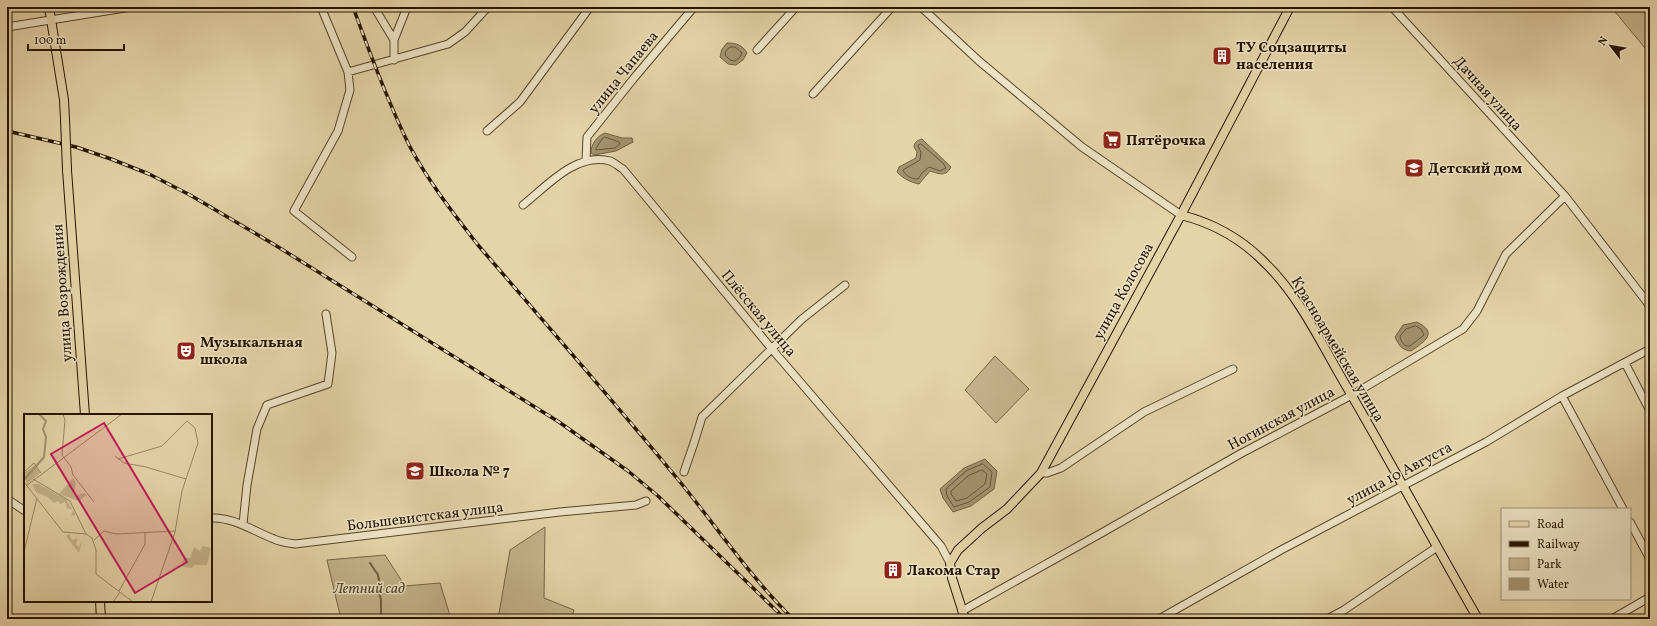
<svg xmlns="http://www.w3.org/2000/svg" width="1657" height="626" font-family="Vollkorn,serif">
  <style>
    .green { fill: #c5b38b; stroke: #766446 }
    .water { fill: #a4936f; stroke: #726043 }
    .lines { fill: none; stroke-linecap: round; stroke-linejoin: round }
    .shore { stroke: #655438; stroke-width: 1 }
    .stream { stroke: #726043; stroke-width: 2 }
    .minor-casing { stroke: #56442a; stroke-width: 9 }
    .major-casing { stroke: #261400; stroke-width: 10 }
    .minor { stroke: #eee3c6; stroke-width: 7 }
    .major { stroke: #e5d4a8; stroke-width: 8 }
    .rail-casing { stroke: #261400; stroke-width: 3.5 }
    .rail { stroke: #eee3c6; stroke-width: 2; stroke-dasharray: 6; stroke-linecap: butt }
    .major-bridge-casing { stroke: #261400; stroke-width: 10; stroke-linecap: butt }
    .major-bridge { stroke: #e5d4a8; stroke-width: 8 }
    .labels { text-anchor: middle; stroke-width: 3; stroke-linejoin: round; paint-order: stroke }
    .poi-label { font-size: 15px; font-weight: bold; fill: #261400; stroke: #eee3c6; text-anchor: start }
    .street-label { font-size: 15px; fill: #261400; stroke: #eee3c6 }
    .park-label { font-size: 15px; font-style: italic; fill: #56442a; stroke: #eee3c6 }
    .inset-river { fill: none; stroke: #a4936f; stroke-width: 2 }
    .inset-road { fill: none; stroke: #998765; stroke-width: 1 }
    .view { fill: #c2185b; fill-opacity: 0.15; stroke: #c2185b; stroke-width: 2 }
    .inset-edge { fill: none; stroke: #261400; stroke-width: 2 }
  </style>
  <rect width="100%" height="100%" fill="#e5d4a8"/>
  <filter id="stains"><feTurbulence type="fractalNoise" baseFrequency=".005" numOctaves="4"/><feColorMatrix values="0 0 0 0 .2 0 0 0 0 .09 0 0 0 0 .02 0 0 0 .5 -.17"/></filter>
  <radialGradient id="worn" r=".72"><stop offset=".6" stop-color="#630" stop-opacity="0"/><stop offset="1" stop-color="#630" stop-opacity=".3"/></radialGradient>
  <path class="green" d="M1611,7h39v47z
    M995,356l34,33 -33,34 -31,-33z
    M545,527l-1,71 30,12 -3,9h-73l12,-69z
    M385,555l20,31 35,-3 11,36h-110l-14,-59z"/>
  <path class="water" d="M727,43c10,0 15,2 20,10l-4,7 -7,5 -8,-1 -8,-7 2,-8z
    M605,133l17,5h10l1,4 -17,9 -22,4 -3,-2c0,-9 6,-17 14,-20z
    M922,139l29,28c-5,10 -12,7 -21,4l-11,13c-9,-2 -15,-5 -22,-12l2,-5 17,-9 1,-6 -3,-5c0,-5 4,-7 8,-8z
    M1417,322c22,11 7,20 -6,29 -10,-1 -12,-6 -16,-14l8,-12z
    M985,459l12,12 -3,18 -23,17 -18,6 -10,-14 -3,-9 24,-21z"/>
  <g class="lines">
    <path class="shore" d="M730,47h5l7,6 -2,4 -5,4 -5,-1 -5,-5 1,-4z
      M605,137l14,5 1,2 -5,4 -19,2v-2l6,-9z
      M921,144l22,19 3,5 -6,3 -11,-4 -7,6 -4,6c-6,0 -13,-3 -15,-9l17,-10 1,-8 -3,-6z
      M1416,326l5,3 3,6 -14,11c-6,1 -9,-4 -10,-10l6,-7z
      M983,464l9,8 -2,15 -21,15 -15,5 -7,-11 -1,-7 20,-18z
      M982,470l5,4 -2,10 -18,14 -11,3 -5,-7v-3l17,-15z"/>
    <path class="stream" d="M370,563l8,12 2,10 -2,4 3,11v19"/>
    <defs>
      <path id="minor" d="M321,7l27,65 2,18 -12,41 -44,80 58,46
        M374,7l20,33
        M921,7l58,54 103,86 99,68
        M1392,7l173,189 85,110
        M7,27l124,-20
        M757,50l39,-43
        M394,60v-20l13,-33
        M348,72l100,-28 17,-12 23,-25
        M813,94l79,-87
        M487,131l33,-29 70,-95
        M586,160l1,-23 47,-59 60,-71
        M523,205c24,-19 53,-53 87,-44 4,1 9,6 13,8l148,179 170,198 9,17
        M1625,363l25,48
        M1562,396l61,113
        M684,472l10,-29 8,-26 100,-98 43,-34
        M1041,473h6l14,-5 83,-56 89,-43
        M7,499l18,12
        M211,518c23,-1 42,13 63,21 6,3 14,4 21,5l265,-32 76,-7 10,-4
        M1630,522l20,37
        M243,524l4,-39 10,-56 10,-24 61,-21 4,-31 -6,-39
        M962,611l136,-76 142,-81 112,-59 111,-66 14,-18 29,-57 59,-58
        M1159,619l122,-69 205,-108 76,-46 88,-47
        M1327,619l17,-9 93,-63
        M1612,619l38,-22"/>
      <path id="major" d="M49,7l15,93 1,19
        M67,170l18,245
        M1181,215c32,8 62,25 85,49 32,31 53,75 75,113 47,80 91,162 137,242
        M100,601l1,18
        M965,619l-13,-41 -2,-15 8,-13 24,-22 25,-19 34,-36 140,-258 109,-208"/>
    </defs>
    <use href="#minor" class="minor-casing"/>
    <use href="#major" class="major-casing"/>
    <use href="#minor" class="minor"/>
    <use href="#major" class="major"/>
    <defs>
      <path id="rail" d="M353,7c17,47 34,93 56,138 19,36 44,68 69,100 66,77 133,153 198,232 39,47 73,99 117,142
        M7,131l69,16 35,12 38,15 41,21 85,50 284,177 69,49 30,25 127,123"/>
    </defs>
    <use href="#rail" class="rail-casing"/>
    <use href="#rail" class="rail"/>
    <defs>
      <path id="major-bridge" d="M65,119l2,51"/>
    </defs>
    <use href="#major-bridge" class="major-bridge-casing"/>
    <use href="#major-bridge" class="major-bridge"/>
  </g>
  <defs>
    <symbol id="building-square" viewBox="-11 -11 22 22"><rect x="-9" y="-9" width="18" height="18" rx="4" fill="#8f2418" stroke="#eee3c6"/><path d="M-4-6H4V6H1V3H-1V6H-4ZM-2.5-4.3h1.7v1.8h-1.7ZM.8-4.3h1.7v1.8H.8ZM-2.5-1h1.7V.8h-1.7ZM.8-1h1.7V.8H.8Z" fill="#fff"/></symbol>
    <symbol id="supermarket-square" viewBox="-11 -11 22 22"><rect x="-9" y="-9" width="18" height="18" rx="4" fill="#8f2418" stroke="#eee3c6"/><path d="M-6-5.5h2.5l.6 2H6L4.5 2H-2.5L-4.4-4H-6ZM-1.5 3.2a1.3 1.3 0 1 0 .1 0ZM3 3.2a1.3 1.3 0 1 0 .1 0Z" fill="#fff"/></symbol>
    <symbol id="school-square" viewBox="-11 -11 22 22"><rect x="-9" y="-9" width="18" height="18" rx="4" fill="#8f2418" stroke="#eee3c6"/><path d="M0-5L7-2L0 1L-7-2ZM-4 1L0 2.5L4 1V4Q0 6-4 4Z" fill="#fff"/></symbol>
    <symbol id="theatre-square" viewBox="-11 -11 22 22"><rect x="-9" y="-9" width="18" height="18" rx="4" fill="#8f2418" stroke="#eee3c6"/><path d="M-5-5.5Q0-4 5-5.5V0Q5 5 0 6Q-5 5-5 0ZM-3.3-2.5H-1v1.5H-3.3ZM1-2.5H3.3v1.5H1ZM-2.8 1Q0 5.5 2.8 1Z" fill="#fff"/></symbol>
  </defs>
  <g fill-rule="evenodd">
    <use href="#building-square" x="1211" y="45" width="22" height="22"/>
    <use href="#supermarket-square" x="1101" y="129" width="22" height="22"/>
    <use href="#school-square" x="1403" y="157" width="22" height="22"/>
    <use href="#theatre-square" x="175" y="340" width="22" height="22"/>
    <use href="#school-square" x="404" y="460" width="22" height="22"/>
    <use href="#building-square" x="882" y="559" width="22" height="22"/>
  </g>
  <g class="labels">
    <g class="poi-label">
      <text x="1236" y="52">ТУ Соцзащиты<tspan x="1236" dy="17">населения</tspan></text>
      <text x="1126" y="145">Пятёрочка</text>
      <text x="1428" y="173">Детский дом</text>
      <text x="200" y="347">Музыкальная<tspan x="200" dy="17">школа</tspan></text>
      <text x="429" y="476">Школа № 7</text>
      <text x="907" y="575">Лакома Стар</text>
    </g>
    <g class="street-label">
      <text transform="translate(623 72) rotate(-51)" y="5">улица Чапаева</text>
      <text transform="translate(1488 93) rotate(48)" y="5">Дачная улица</text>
      <text transform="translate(1123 291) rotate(-61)" y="5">улица Колосова</text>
      <text transform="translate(62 293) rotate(-94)" y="5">улица Возрождения</text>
      <text transform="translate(759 313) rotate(50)" y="5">Плёсская улица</text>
      <text transform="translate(1338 349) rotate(59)" y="5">Красноармейская улица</text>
      <text transform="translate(1281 418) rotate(-28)" y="5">Ногинская улица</text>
      <text transform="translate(1399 473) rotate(-28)" y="5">улица 10 Августа</text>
      <text transform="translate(425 516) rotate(-7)" y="5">Большевистская улица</text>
    </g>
    <g class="park-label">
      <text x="369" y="593">Летний сад</text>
    </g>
  </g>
  <g transform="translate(24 414)">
    <rect width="188" height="188" fill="#e5d4a8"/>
    <path d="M11,51l5,8 -13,11 -3,-11zM49,64l3,5 -2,9 2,4 7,-3 4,2 -6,4v3l-22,-8zM8,70h6l28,15 10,16 -5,1 2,-6 -6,-2 -2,-6 -5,2 -2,-3 -4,2 -7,-6 -11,-5zM45,120l3,6 6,-2 -2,6 3,3 3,-6 -3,12 -13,-17zM179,132l8,2 -4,17h-13l-2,3 -11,-2 3,-8h6l4,-11 6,4z" fill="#c5b38b"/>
    <path class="inset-river" d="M0,66l20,-23 2,-20 -3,-8 3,-8 -7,-7"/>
    <path class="inset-road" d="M39,0l2,6 -3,35 9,12 2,8 21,27M91,42l9,7 22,4 40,12M94,45l44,-13 25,-25 8,7 3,15 -16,48 -7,41 -24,70M0,58l10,-9 7,10M9,65l37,22 16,33M0,68l39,50 23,2 6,4 4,12v24l37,28M2,72l96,-72M70,126l10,-9 12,3 59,-3M0,138l13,-54M95,177l26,-47v-11M89,188l7,-10"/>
    <path class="view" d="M80,9l83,139 -52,31 -84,-139z"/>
    <rect width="188" height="188" class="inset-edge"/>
  </g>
  <rect width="1657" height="626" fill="none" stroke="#e5d4a8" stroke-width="24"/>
  <rect x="8" y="8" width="1641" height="610" fill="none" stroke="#261400" stroke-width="2"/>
  <rect x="12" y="12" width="1633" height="602" fill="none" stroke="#261400"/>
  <rect x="1501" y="508" width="130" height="92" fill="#eee3c6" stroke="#9e9077"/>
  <rect x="1509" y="521" width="20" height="6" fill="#e5d4a8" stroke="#9e9077"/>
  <text x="1537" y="528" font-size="12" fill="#261400">Road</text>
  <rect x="1509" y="541" width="20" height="6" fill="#261400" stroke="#9e9077"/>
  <text x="1537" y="548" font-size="12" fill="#261400">Railway</text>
  <rect x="1509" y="558" width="20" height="12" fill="#c5b38b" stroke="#9e9077"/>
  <text x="1537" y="568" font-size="12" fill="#261400">Park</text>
  <rect x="1509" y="578" width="20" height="12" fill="#a4936f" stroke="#9e9077"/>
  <text x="1537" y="588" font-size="12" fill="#261400">Water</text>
  <g transform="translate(1611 46) rotate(301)" stroke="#eee3c6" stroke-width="3" paint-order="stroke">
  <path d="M0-3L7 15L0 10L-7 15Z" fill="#261400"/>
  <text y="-6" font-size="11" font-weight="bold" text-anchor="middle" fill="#261400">N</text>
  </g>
  <path d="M28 44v6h96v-6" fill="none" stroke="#261400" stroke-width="2"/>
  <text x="34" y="44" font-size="12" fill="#261400" stroke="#eee3c6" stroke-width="3" paint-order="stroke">100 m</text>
  <rect width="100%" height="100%" filter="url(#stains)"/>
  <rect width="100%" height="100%" fill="url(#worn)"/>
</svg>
